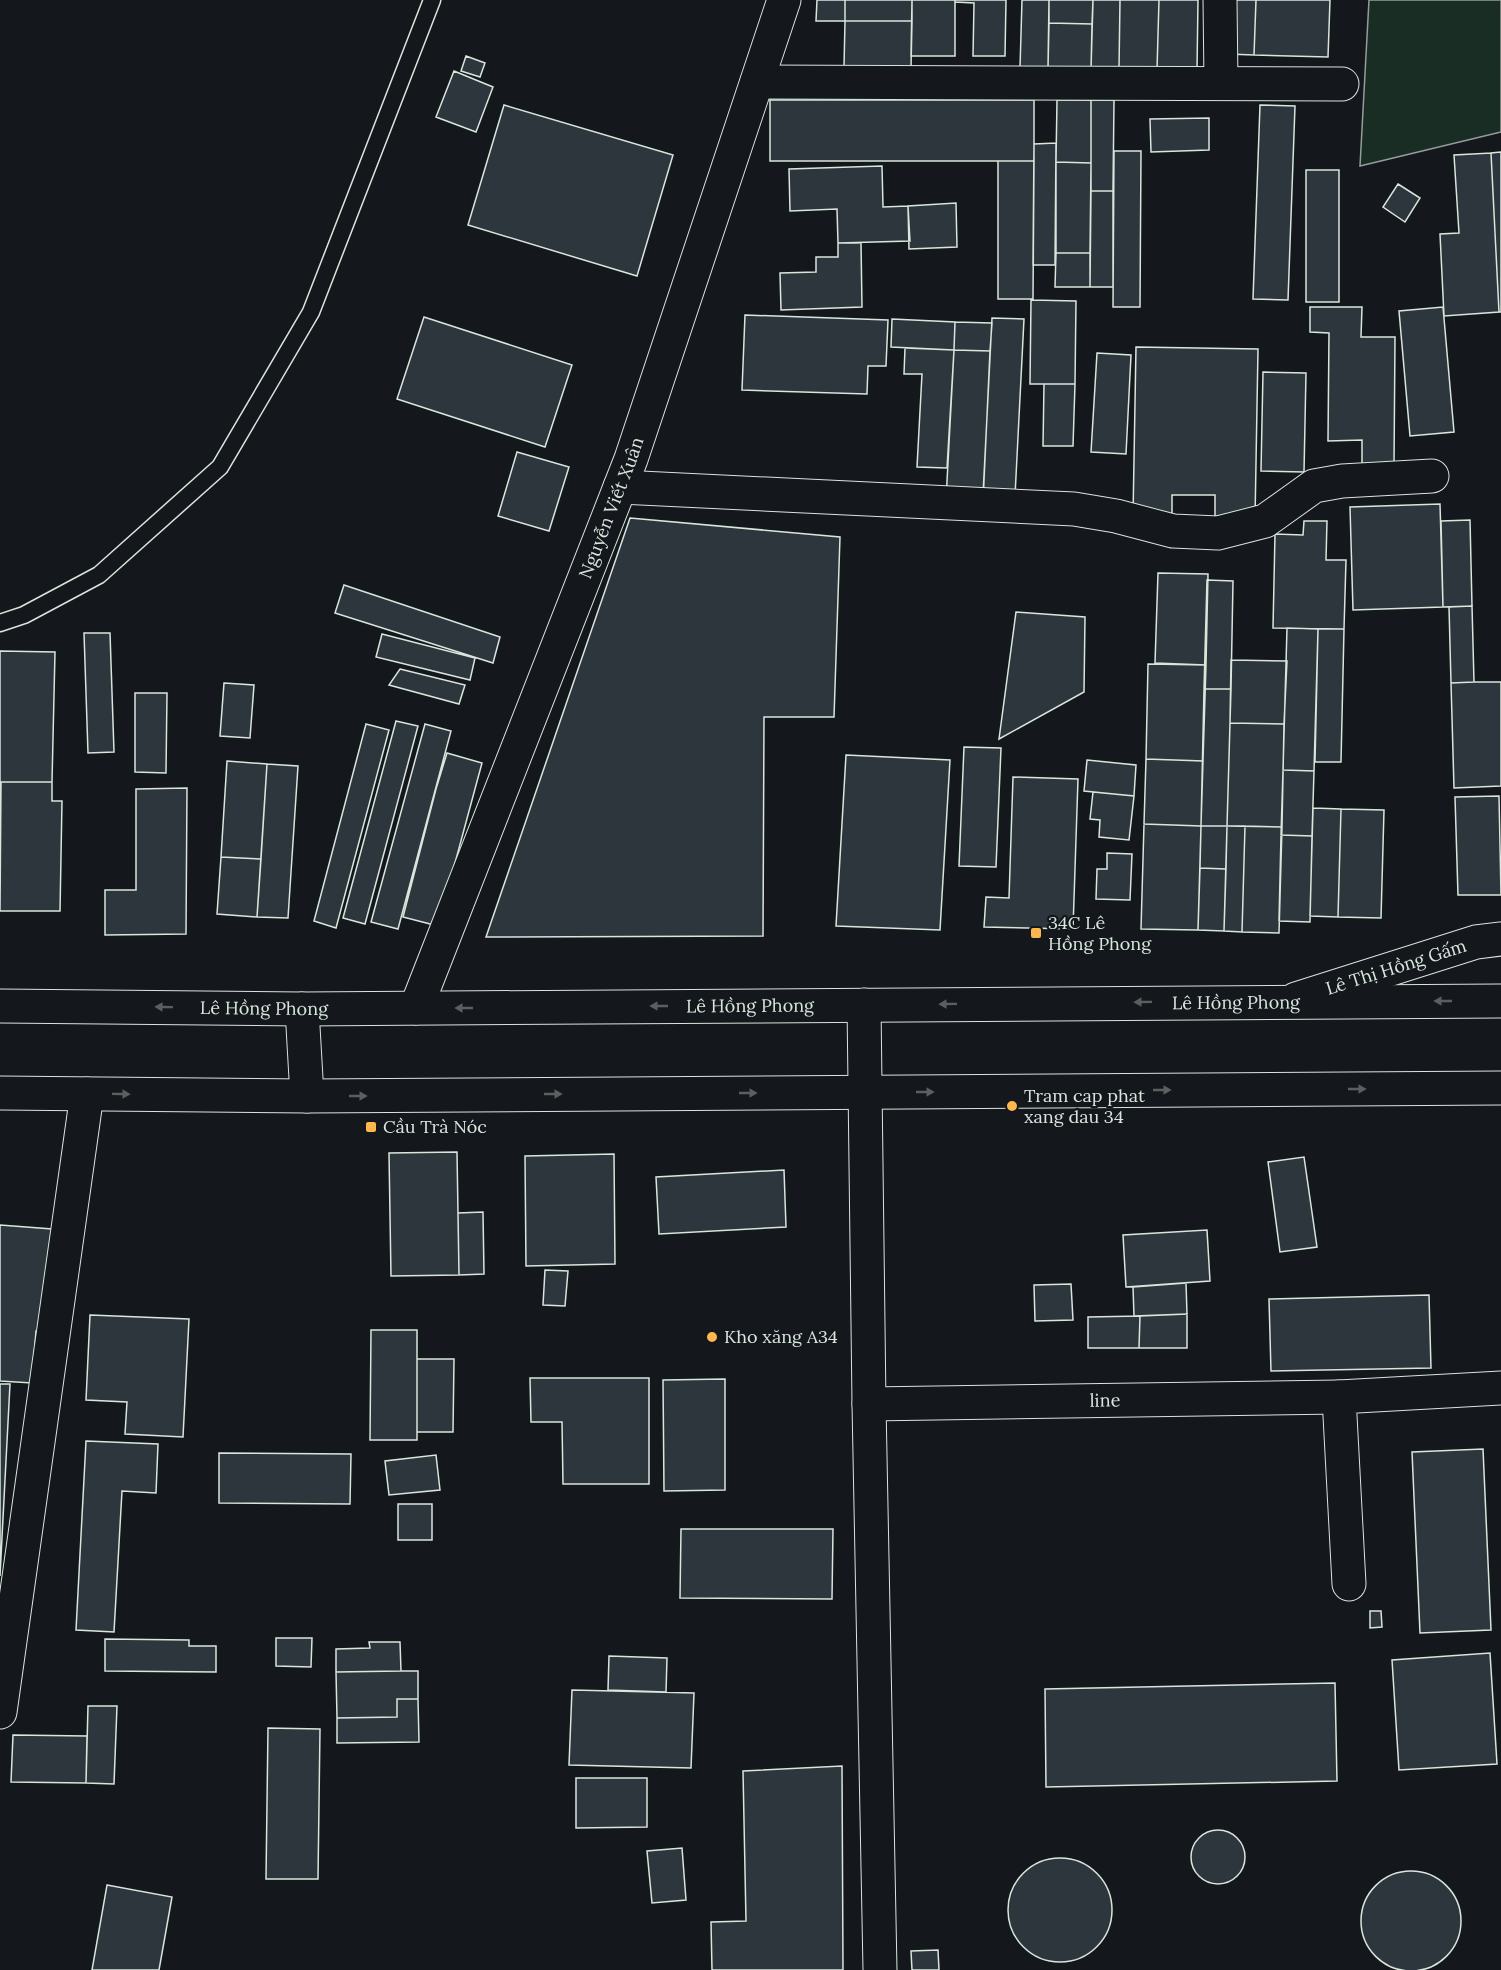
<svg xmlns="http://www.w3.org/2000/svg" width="1501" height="1970" font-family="Lora,serif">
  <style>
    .green { fill: #1a2d24; stroke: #939e99; stroke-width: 1.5 }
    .building { fill: #2c363c; stroke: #d8e6dc; stroke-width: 1.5 }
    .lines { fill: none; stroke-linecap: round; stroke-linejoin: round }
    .lane-casing { stroke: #d8e6dc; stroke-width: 19 }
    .street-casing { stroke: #d8e6dc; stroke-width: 35 }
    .secondary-casing { stroke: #d8e6dc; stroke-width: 35 }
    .highway-casing { stroke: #d8e6dc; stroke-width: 35 }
    .lane { stroke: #14181c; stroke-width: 16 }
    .street { stroke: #14181c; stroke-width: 33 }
    .secondary { stroke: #14181c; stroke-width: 33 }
    .highway { stroke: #14181c; stroke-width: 33 }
    .oneway { fill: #59605f }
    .poi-dot { fill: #ffb74d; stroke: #14181c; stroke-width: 2 }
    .labels { text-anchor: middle; stroke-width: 4.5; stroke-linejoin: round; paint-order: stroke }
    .street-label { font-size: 18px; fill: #d8e6dc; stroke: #14181c }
    .poi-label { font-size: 18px; fill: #d8e6dc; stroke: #14181c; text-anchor: start }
  </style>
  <rect width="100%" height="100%" fill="#14181c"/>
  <path class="green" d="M1369,0h132v132l-141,34z"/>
  <path class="building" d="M817,0h28v21h-29z
    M845,0h67v21h-67z
    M912,0h43v56h-44z
    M955,0h51l-1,56h-32l1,-53 -19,-1z
    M1022,0h27l-1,68h-28z
    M1049,0h44l-1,24 -43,-1z
    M1093,0h27l-1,69 -28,1z
    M1120,0h39l-2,70 -38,-1z
    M1159,0h39l-1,71 -40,-1z
    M1229,0h27l-2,55 -27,-1z
    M1256,0h74l-2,57 -74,-2z
    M845,21h67l-1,47 -67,-1z
    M1049,23l43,1 -1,46 -43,-2z
    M466,56l19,7 -5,14 -19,-6z
    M454,71l39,16 -17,45 -40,-15z
    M770,100h264v61h-264z
    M1057,100h34v63l-35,-1z
    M1091,100h23l-1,91h-22z
    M504,105l169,50 -36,121 -169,-51z
    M1260,105l35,1 -7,194 -35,-1z
    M1209,118v32l-58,2 -1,-33z
    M1056,143l-1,122h-22l1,-121z
    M1114,151h27l-1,156h-27z
    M1501,152v160h-2l-8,-159z
    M1491,153l8,159 -55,4 -4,-82 19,-1 -5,-78z
    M998,161h36l-1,138h-35z
    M1056,162l35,1 -1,90h-34z
    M882,166l1,41 25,-1 2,35 -72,2 -1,-34 -47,2 -1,-42z
    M1306,170h33v132h-33z
    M1398,184l22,14 -15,24 -22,-15z
    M1091,191h22v96h-23z
    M956,203l1,44 -48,2 -1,-43z
    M838,243h23l1,64 -81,3 -1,-37 36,-1v-15h22z
    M1056,253h34v34h-35z
    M1031,300l45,1 -1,83h-45z
    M1310,307h52l-1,30h34l-1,129 -32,-1v-25l-34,1 1,-108 -19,-1z
    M1443,307l11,125 -44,4 -11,-125z
    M745,315l143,5 -2,46h-18l-1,28 -125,-4z
    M424,317l148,48 -27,82 -148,-48z
    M992,318l32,1 -9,177 -32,-1z
    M892,319l63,3 -1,28 -63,-3z
    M955,322l37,1 -2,28 -36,-1z
    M1136,347l122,2 -3,171 -40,-1v-24h-43v21h-39z
    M905,348l49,2 -7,118 -30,-1 5,-93h-18z
    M954,350l36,1 -7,151 -37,-2z
    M1097,353l34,2 -5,99 -35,-2z
    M1263,372l43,1 -2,99 -43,-1z
    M1044,384h31l-2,62h-30z
    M517,452l52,15 -20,64 -51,-15z
    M1440,504l3,103 -90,3 -3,-103z
    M630,518l210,19 -6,180h-70l-1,219 -277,1z
    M1470,520l2,86 -29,1 -2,-86z
    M1304,521h23l-1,39h20l-2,69 -71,-1 2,-94 28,1z
    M1158,573l50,1 -2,91 -51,-2z
    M1207,580l26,1 -2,108h-27z
    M344,585l156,52 -7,26 -158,-50z
    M1472,606l2,76 -23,1 -2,-76z
    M1016,612l69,5 -1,75 -85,47z
    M1287,628l31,1 -4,142 -31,-1z
    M1318,629h26l-3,133h-26z
    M84,633h26l4,119 -26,1z
    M382,634l93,24 -5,22 -94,-23z
    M0,651l55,1 -3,130h-51l-1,46z
    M1231,660l56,1 -3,63 -54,-1z
    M1148,664l58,1 -3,96 -57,-2z
    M400,669l65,16 -6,19 -70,-19z
    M1474,682h27v104l-47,2 -3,-105z
    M224,683l30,2 -4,53 -30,-2z
    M1204,689h27l-4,137h-26z
    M135,693h32l-1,80 -31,-1z
    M396,721l22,5 -53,198 -22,-6z
    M1230,723l54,1 -2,103 -55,-1z
    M366,724l23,6 -53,198 -22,-7z
    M425,724l26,7 -53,198 -27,-7z
    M964,747l37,1 -5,119 -37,-1z
    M447,753l35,10 -44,163 -35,-9 33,-128z
    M846,755l104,5 -10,170 -104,-4z
    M1146,759l57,2 -2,65 -57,-2z
    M1087,760l49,5 -2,31 -50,-5z
    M227,761l40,3 -6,95 -40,-2z
    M267,764l31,2 -10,152 -31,-1z
    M1283,770l31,1 -2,65 -31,-1z
    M1013,777l65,2 -5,150 -89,-2 2,-30 23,1z
    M1,782h51v19h10l-2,110h-60z
    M187,788l-1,146 -81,1v-45h31v-101z
    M1093,792l41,4 -5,44 -30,-3 1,-17 -10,-1z
    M1499,796l2,99h-43l-3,-98z
    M1313,808l28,1 -3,108 -28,-1z
    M1341,809l43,1 -3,108 -43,-1z
    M1144,824l57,2 -3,104 -57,-1z
    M1201,826h26l-1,43 -26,-1z
    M1227,826h18l-3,106 -18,-1z
    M1245,826l37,1 -3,106 -37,-1z
    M1281,835l31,1 -2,86 -31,-1z
    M1107,853l25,1 -2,46 -34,-1 1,-30h10z
    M221,857l40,2 -4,58 -40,-3z
    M1200,868l26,1 -2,62 -26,-1z
    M457,1152l2,123 -68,1 -2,-123z
    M614,1154l1,110 -89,2 -1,-110z
    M1304,1157l13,90 -37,5 -12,-90z
    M784,1170l2,57 -127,7 -3,-57z
    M483,1212l1,62 -25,1 -1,-62z
    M0,1225l52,4 -8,103 -8,-1 -4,52 -32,-2z
    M1207,1230l3,51 -84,6 -3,-52z
    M545,1270l23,1 -3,35 -22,-1z
    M1186,1283l1,31 -53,2 -1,-29z
    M1071,1284l2,36 -38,1 -1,-36z
    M1429,1295l2,73 -160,3 -2,-72z
    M1187,1314v34h-48l1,-32z
    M90,1315l99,4 -6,118 -58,-3 2,-32 -41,-2z
    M1140,1316l-1,32h-51v-31z
    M371,1330h46v110h-47z
    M417,1359h37l-1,73h-36z
    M530,1378h119v106h-86l-1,-62h-31z
    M725,1379v111l-61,1 -1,-111z
    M0,1384h10l-10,192z
    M86,1441l72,3 -2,49 -34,-2 -8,141 -38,-2z
    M1483,1449l8,181 -71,3 -8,-181z
    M219,1453l132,1 -1,50 -131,-1z
    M436,1455l4,35 -51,5 -4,-34z
    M398,1504h34v36h-34z
    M681,1529h152l-1,70 -152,-1z
    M1370,1611h11l1,16 -12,1z
    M276,1638h36l-1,29 -35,-1z
    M105,1639l84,1v6h27v26l-111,-1z
    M369,1642h31l1,29 -65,1v-23l34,-1z
    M1490,1653l7,111 -98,6 -7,-110z
    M609,1656l58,2 -1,34 -58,-2z
    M401,1671h17v28h-21v18l-60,1 -1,-46z
    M1335,1683l2,98 -291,6 -1,-98z
    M572,1690l122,3 -3,75 -122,-3z
    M397,1699h21l1,43 -82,1v-25l60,-1z
    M88,1706h29l-3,78 -28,-1z
    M268,1728l52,1 -2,150h-52z
    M13,1735l74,1 -1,47 -75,-1z
    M842,1766l1,204h-131l-1,-48 35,-1 -3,-150z
    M576,1778h71v49l-71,1z
    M1191 1857a27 27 0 1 1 54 0a27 27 0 1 1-54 0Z
    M682,1848l4,52 -34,3 -5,-52z
    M1008 1910a52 52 0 1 1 104 0a52 52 0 1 1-104 0Z
    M1361 1921a50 50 0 1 1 100 0a50 50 0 1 1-100 0Z
    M107,1885l65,12 -13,73h-67z
    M938,1950l1,20h-27l-1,-19z"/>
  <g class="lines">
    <defs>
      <path id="lane" d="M0,623l24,-8 75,-40 121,-108 91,-155 121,-312"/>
      <g id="street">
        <path d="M1220,0l1,83"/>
        <path d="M757,82l585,2"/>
        <path d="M620,487l454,22 42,7 57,15 45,2 47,-12 49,-35 28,-5 90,-5"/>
        <path id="s1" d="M1296,999l180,-57 25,-3"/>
        <path d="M864,1005l5,399 11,566"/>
        <path id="s2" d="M869,1404l470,-7"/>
        <path d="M1349,1584l-10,-187 162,-9"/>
        <path d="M0,1712l87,-618"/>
      </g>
      <g id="secondary">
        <path id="s3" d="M416,1008l215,-549 153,-459"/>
      </g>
      <g id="highway">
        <path id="s4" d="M0,1006l302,3 1199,-8"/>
        <path d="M302,1009l5,87"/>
        <path d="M0,1093l307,3 1194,-8"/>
      </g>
    </defs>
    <use href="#lane" class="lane-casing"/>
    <use href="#street" class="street-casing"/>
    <use href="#secondary" class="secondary-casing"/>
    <use href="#highway" class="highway-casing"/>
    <use href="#lane" class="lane"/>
    <use href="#street" class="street"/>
    <use href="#secondary" class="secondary"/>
    <use href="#highway" class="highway"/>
  </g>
  <defs><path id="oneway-solid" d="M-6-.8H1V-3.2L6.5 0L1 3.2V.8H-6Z" transform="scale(1.5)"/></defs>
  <g class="oneway">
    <use href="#oneway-solid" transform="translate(1443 1001) rotate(180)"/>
    <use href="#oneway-solid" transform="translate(1143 1002) rotate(179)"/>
    <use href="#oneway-solid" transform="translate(948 1004) rotate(179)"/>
    <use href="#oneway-solid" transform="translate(659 1006) rotate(180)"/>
    <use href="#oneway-solid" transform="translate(164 1007) rotate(-179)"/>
    <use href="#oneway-solid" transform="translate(464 1008) rotate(180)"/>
    <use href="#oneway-solid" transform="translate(1357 1089)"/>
    <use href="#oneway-solid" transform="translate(1162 1090)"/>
    <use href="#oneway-solid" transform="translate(925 1092)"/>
    <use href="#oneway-solid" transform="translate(748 1093)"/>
    <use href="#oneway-solid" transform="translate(121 1094) rotate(1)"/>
    <use href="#oneway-solid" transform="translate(553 1094)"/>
    <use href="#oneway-solid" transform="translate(358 1096)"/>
  </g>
  <g class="poi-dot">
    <rect x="1030" y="927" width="12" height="12" rx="3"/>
    <circle cx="1012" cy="1106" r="6"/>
    <rect x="365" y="1121" width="12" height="12" rx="3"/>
    <circle cx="712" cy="1337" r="6"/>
  </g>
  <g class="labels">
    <g class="street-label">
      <text dy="6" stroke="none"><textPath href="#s3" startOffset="537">Nguyễn Viết Xuân</textPath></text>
      <text dy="6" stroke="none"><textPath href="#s1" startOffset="105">Lê Thị Hồng Gấm</textPath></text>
      <text dy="6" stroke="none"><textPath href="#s4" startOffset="1236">Lê Hồng Phong</textPath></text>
      <text dy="6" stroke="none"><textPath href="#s4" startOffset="750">Lê Hồng Phong</textPath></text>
      <text dy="6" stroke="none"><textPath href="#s4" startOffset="264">Lê Hồng Phong</textPath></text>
      <text dy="6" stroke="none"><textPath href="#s2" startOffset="236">line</textPath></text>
    </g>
    <g class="poi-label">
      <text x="1048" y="929">34C Lê<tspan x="1048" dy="21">Hồng Phong</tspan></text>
      <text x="1024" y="1102">Tram cap phat<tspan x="1024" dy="21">xang dau 34</tspan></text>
      <text x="383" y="1133">Cầu Trà Nóc</text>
      <text x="724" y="1343">Kho xăng A34</text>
    </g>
  </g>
</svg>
